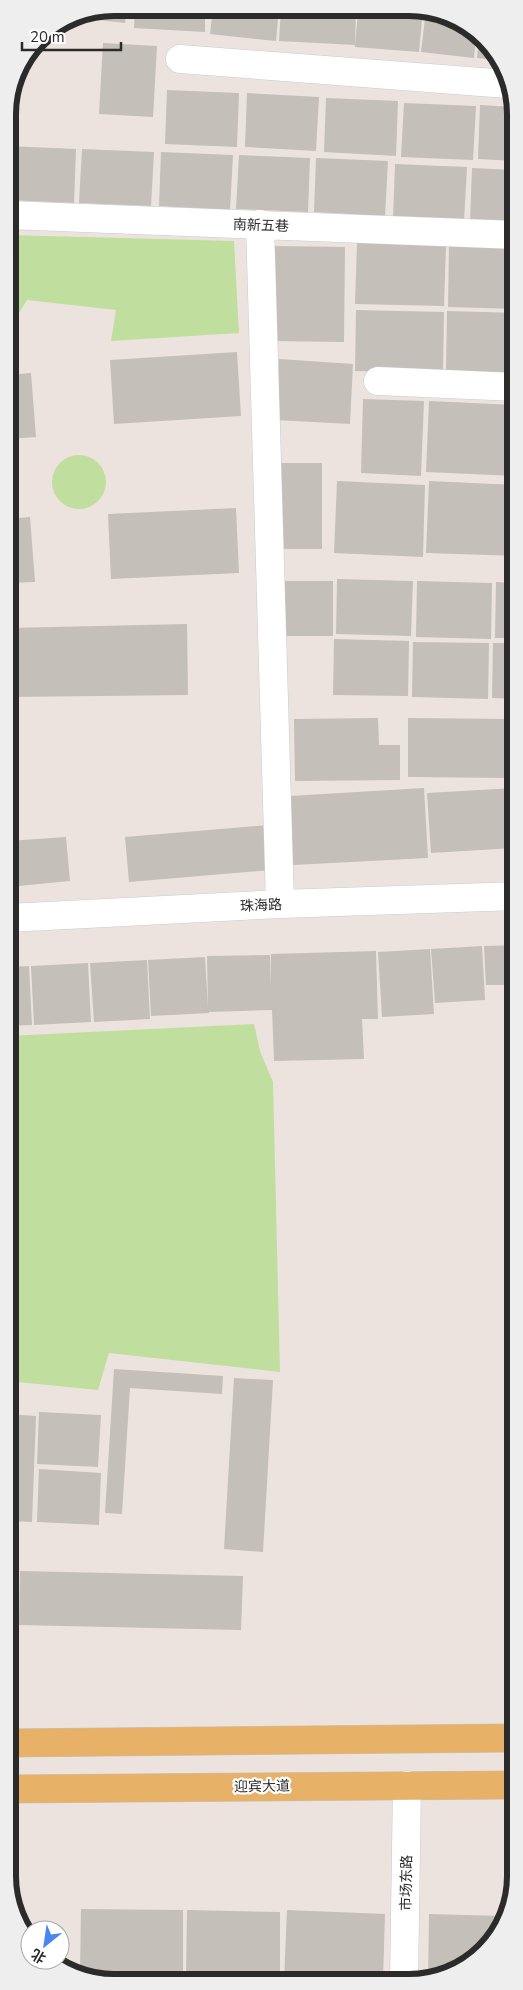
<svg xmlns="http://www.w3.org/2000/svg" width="523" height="1990" font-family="'Nunito Sans','Noto Sans SC',sans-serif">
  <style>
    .green { fill: #c0de9e }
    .building { fill: #c4bfb9 }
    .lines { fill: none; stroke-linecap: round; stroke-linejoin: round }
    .minor-casing { stroke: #c6cbd3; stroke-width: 29 }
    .major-casing { stroke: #c4c4c4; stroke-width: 29 }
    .minor { stroke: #fff; stroke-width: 28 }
    .major { stroke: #e7b268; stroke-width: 28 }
    .labels { text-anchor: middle; stroke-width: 4.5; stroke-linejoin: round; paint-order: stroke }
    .street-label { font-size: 14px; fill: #2b2b2b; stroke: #fff }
    .rim { fill: none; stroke: #2b2b2b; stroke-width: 6 }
  </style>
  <rect width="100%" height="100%" fill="#ece3de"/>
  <path class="green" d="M8,235l226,6 5,92 -128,8 5,-31 -89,-10 -19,31z
    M52 482a27 27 0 1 1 54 0a27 27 0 1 1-54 0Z
    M254,1024l6,27 13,31 7,290 -171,-19 -11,37 -90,-9v-345z"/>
  <path class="building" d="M114,8h13l-2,15 -44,-5 1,-4z
    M135,8h70v24l-71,-4z
    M213,8l66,1 -3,32 -66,-7z
    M281,9h75l-1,36 -76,-4z
    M358,9l65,1 -4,42 -64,-5z
    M426,10h4l46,26 -2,22 -53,-6z
    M479,38l10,6 7,16 -19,-2z
    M103,43l54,3 -4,71 -54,-3z
    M33,47l2,1 -15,31 -4,-2 2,-10z
    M15,80l3,2 -6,12h-1z
    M167,90l72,3 -2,54 -72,-3z
    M247,93l72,4 -3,54 -71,-4z
    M326,98l72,3 -2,55 -72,-4z
    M404,103l72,3 -3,54 -72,-3z
    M480,105l35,2v54l-37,-2z
    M8,146l68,3 -2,54 -66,-3z
    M82,149l72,3 -3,54 -72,-3z
    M161,152l72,3 -3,55 -71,-4z
    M239,155l71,3 -2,54 -72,-3z
    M316,158l72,3 -3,55 -71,-4z
    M395,164l72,3 -3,54 -71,-3z
    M472,168l43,2v54l-45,-2z
    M357,243l89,3 -2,60 -89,-2z
    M270,246l75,1 -1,95 -75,-1z
    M449,246l66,2v61l-67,-2z
    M356,310l88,2 -1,61 -88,-2z
    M447,311l68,2v61l-69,-2z
    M237,352l4,64 -127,8 -4,-64z
    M279,359l74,5 -3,60 -75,-4z
    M31,373l5,64 -28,2v-64z
    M363,399l61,2 -3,75 -60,-3z
    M429,401l86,4 -1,71 -88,-4z
    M274,463h48v86h-48z
    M337,481l88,4 -2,72 -89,-4z
    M429,481l86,4 -1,71 -88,-3z
    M236,508l3,65 -128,6 -3,-65z
    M30,517l5,65 -27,1v-64z
    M337,579l76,2 -2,55 -75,-2z
    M284,581h49v55h-48z
    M417,581l75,2 -1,56 -75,-2z
    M496,582l19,1v55h-20z
    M187,624l1,71 -180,2v-69z
    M334,639l75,2 -1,55 -75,-1z
    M413,642l76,1 -1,56 -76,-2z
    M493,643h22v56l-23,-1z
    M378,718l1,27h21v35l-105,1 -1,-62z
    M408,718l107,1v59l-107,-1z
    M424,788l4,70 -135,7 -3,-69z
    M515,788v60l-84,5 -4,-60z
    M268,825l4,45 -143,12 -4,-45z
    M66,837l4,44 -62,6v-46z
    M515,945v40h-29l-2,-39z
    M482,946l3,54 -50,3 -4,-54z
    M430,949l4,65 -52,3 -4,-65z
    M376,951l2,68h-16l2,40 -90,2 -2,-51 -63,2v1l-58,3 -3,-56 57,-3 3,51 -1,-52 63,-1 1,33v-34z
    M147,960l3,59 -56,3 -4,-59z
    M88,963l3,59 -57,3 -3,-59z
    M29,966l3,59 -24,1v-59z
    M114,1369l109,7 -1,18 -92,-6 -8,126 -17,-1z
    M234,1378l39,2 -10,172 -39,-3z
    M39,1412l62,3 -3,52 -61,-3z
    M8,1414l28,2 -4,106 -24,-1z
    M39,1469l62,4 -2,52 -62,-3z
    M20,1571l223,5 -2,54 -222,-5z
    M81,1909l102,1v64l-103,-1z
    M187,1910l93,2v65l-94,-1z
    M287,1910l98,4 -2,67h-99z
    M429,1914l72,2 -12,30 -27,22 -34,12z"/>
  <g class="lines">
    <defs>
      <path id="minor" d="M180,59l327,25
        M8,215l507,20
        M260,224l20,680
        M378,381l137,6
        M8,918l272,-14 235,-8
        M404,1981l3,-196"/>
      <path id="major" d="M8,1743l507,-5
        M8,1789l507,-4"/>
    </defs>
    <use href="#minor" class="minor-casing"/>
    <use href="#major" class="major-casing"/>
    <use href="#minor" class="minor"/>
    <use href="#major" class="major"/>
  </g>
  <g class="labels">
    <g class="street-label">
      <text transform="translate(261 225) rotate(2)" y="5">南新五巷</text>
      <text transform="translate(261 905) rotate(-3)" y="5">珠海路</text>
      <text transform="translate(262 1786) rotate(-1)" y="5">迎宾大道</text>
      <text transform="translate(406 1883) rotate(-89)" y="5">市场东路</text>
    </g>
  </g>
  <path d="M0 0H523V1990H0ZM114 16H409A98 98 0 0 1 507 114V1876A98 98 0 0 1 409 1974H114A98 98 0 0 1 16 1876V114A98 98 0 0 1 114 16Z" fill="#eee" fill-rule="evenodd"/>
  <path class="rim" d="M114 16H409A98 98 0 0 1 507 114V1876A98 98 0 0 1 409 1974H114A98 98 0 0 1 16 1876V114A98 98 0 0 1 114 16Z"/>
  <g transform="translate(45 1945) rotate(210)"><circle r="24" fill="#ffffff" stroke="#aaaaaa"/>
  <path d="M0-4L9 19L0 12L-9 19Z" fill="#4a86ed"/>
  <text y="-8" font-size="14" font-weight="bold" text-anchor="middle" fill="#2b2b2b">北</text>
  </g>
  <path d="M22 42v8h99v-8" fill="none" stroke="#2b2b2b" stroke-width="2.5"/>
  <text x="30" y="42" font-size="15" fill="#2b2b2b" stroke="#ffffff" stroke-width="4" paint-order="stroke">20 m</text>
</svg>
